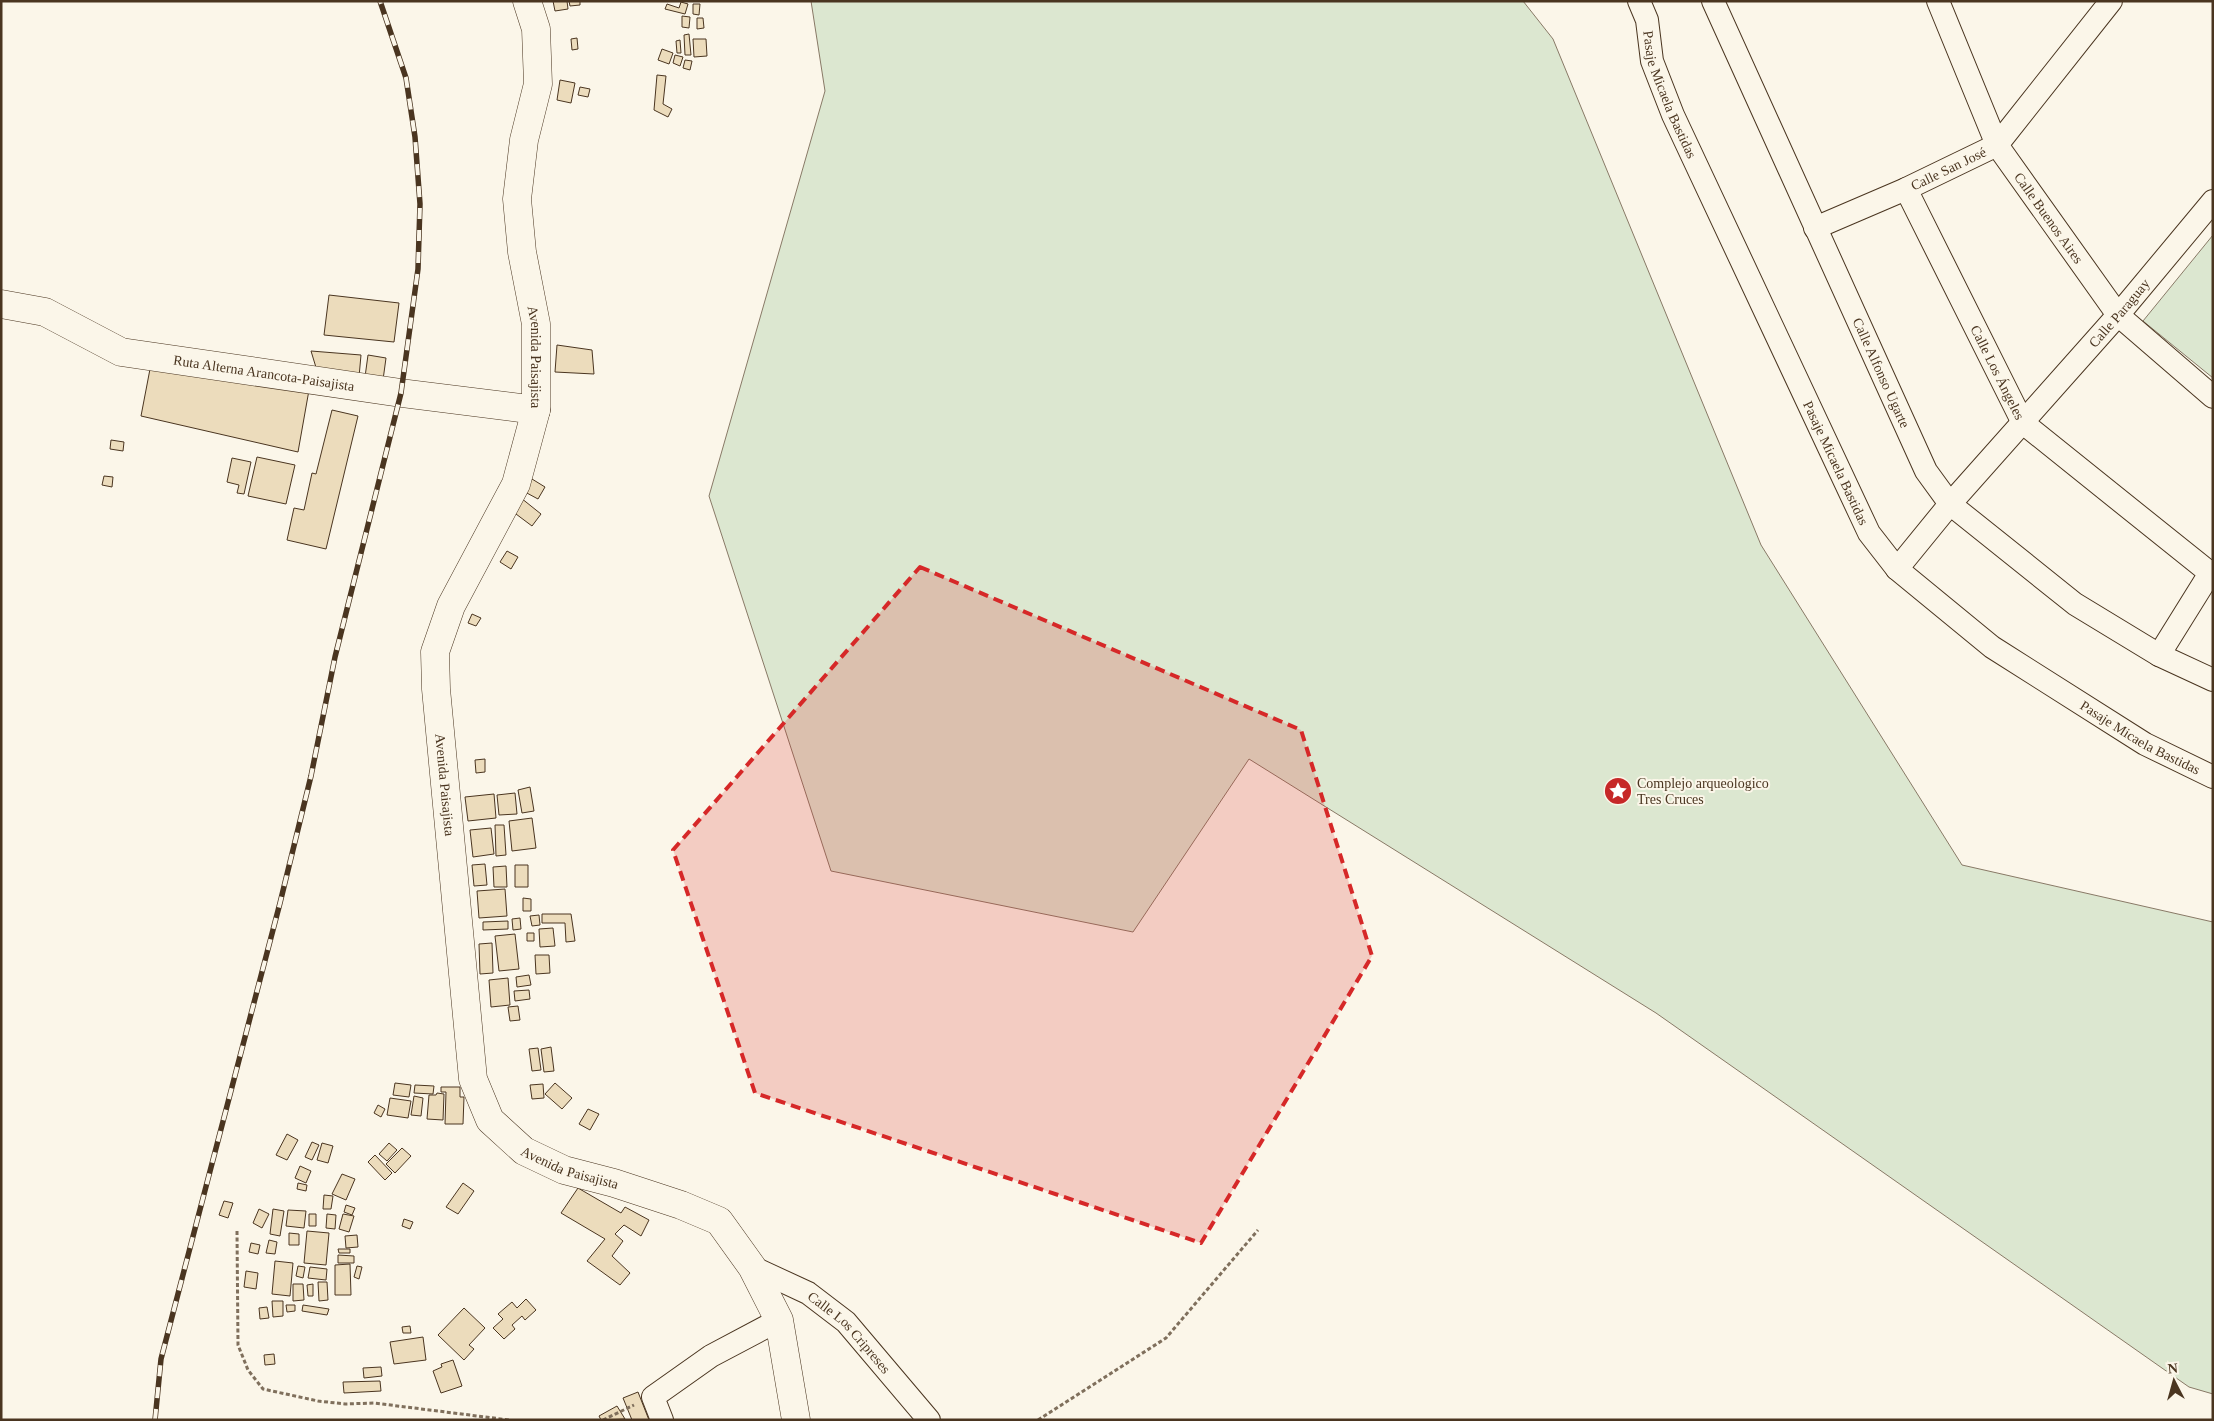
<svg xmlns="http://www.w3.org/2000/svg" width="2214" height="1421" font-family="Georgia,serif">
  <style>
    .green { fill: #dce7d0; stroke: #887966 }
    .building { fill: #ecdcbc; stroke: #4a3520 }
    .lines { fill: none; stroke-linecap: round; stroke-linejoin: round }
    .minor-casing { stroke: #4a3520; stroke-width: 24 }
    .major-casing { stroke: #4a3520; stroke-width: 29 }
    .path { stroke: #7f6f5c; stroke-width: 3; stroke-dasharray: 4 2.5; stroke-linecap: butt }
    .minor { stroke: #fbf6e9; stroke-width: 22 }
    .major { stroke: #fbf6e9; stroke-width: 28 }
    .rail-casing { stroke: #4a3520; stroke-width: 5.5 }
    .rail { stroke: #fbf6e9; stroke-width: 4; stroke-dasharray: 11; stroke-linecap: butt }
    .marked { fill: #d62828; fill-opacity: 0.2; stroke: #d62828; stroke-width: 4; stroke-dasharray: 10 6; stroke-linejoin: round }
    .labels { text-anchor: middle; stroke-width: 4; stroke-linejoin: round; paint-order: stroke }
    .street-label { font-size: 14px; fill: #4a3520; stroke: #fbf6e9 }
    .poi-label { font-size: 14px; fill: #4a3520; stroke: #fbf6e9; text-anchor: start }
  </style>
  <rect width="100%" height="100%" fill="#fbf6e9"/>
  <path class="green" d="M811,1h712l30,38 208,506 201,320 251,57v472l-24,-7 -533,-374 -407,-254 -116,173 -302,-61 -122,-375 116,-405z
    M2213,235v143l-70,-57z"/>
  <path class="building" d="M553,1h14l1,8 -13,2z
    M569,1h11v4l-10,1z
    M681,2l7,2 -3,10 -20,-5 2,-5 12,4z
    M693,4h7l-1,11 -6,-1z
    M682,16l8,1 -1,11 -7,-1z
    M697,18h6l1,10 -7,1z
    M689,34l2,21h-6l-1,-20z
    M577,38l1,11 -6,1 -1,-11z
    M693,39h13l1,17 -13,1z
    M680,40l1,13h-4l-1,-12z
    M662,49l11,4 -4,11 -11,-4z
    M675,55l8,2 -3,9 -7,-3z
    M685,60l7,1 -2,9 -7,-2z
    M657,75l9,1 -3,28 9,5 -4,8 -14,-7z
    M560,80l15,3 -4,20 -14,-3z
    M580,87l10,2 -2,8 -10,-2z
    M329,295l70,8 -5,39 -70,-7z
    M557,345l35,5 2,24 -39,-2z
    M311,351l50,4 -2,22 -41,-3z
    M368,355l18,3 -3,22 -18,-3z
    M150,369l159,21 -11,62 -157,-36z
    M332,410l26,6 -32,133 -39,-9 7,-32 10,2 8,-37 4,1z
    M111,440l13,2 -1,9 -13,-2z
    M257,457l38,8 -9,39 -38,-8z
    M232,458l19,4 -7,32 -7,-1 2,-8 -12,-3z
    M104,476l9,1 -1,10 -10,-2z
    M532,479l13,8 -7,12 -13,-7z
    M521,498l20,16 -9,12 -20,-15z
    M507,551l11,6 -7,12 -11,-7z
    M472,614l9,4 -5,8 -8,-3z
    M485,759v13l-9,1 -1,-13z
    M530,787l4,24 -12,2 -4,-23z
    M515,793l2,21 -18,1 -2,-20z
    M494,794l2,24 -28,3 -3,-24z
    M532,818l4,30 -24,3 -3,-30z
    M495,825h9l2,30 -10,1z
    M491,828l3,26 -21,3 -3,-27z
    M485,864l2,21 -13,1 -2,-21z
    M515,865h13v22h-13z
    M506,866l1,21h-13l-1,-20z
    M505,889l2,27 -28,2 -2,-27z
    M523,898l8,1v12h-8z
    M542,914h29l4,27 -9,1 -1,-19h-23z
    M539,915l1,10 -8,1 -2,-10z
    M520,918l1,11 -8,1 -1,-11z
    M508,921v8l-25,1v-8z
    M553,928l2,18 -15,1 -1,-18z
    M527,933h7v8h-7z
    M515,934l4,35 -20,2 -4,-35z
    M492,943l1,30 -13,1 -1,-30z
    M535,955h14l1,18 -14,1z
    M529,975l2,10 -14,2 -1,-10z
    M508,978l2,27 -19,2 -2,-27z
    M529,990l1,9 -15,2 -1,-10z
    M518,1006l2,14 -10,1 -2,-14z
    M551,1047l3,24 -10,1 -3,-23z
    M538,1048l3,22 -9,1 -3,-22z
    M395,1083l16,2 -2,12 -16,-2z
    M555,1083l17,15 -10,11 -17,-15z
    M543,1084l1,14 -12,1 -2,-14z
    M415,1085l19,1 -1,8 -19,-1z
    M441,1087h19v10h4l-1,27h-18l1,-32h-5z
    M437,1093l7,1 -1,26 -16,-1 2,-24h7z
    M414,1096l9,2 -2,18 -10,-1z
    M390,1098l21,3 -3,17 -21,-3z
    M378,1105l7,4 -4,8 -7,-4z
    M588,1109l11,5 -9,16 -11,-6z
    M287,1134l11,6 -11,20 -11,-5z
    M312,1142l7,3 -7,15 -7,-3z
    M322,1143l11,3 -5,17 -11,-3z
    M389,1143l8,7 -10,11 -8,-7z
    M402,1148l9,8 -16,17 -9,-9z
    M375,1155l17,18 -7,7 -17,-18z
    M300,1166l11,5 -5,12 -11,-5z
    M342,1174l13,5 -9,21 -14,-6z
    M298,1183l9,2 -1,6 -9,-2z
    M463,1183l11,8 -16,23 -12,-7z
    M578,1188l43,25 4,-6 24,13 -8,16 -17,-11 -9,9 8,7 -11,15 18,17 -10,12 -33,-24 18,-22 -44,-26z
    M324,1195l9,1 -2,13h-8z
    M224,1201l9,2 -5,15 -9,-3z
    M346,1205l9,3 -3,7 -8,-3z
    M259,1209l10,5 -7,14 -9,-5z
    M273,1209l11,2 -4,25 -10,-2z
    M288,1210l18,1 -2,17 -18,-2z
    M309,1214h7v12h-7z
    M327,1214l9,1 -1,14 -9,-1z
    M343,1214l11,2 -5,16 -10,-3z
    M404,1219l9,3 -3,7 -8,-3z
    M307,1231l22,2 -3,32 -22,-2z
    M289,1233l10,1v11h-10z
    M357,1235l1,12 -12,1 -1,-12z
    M269,1240l8,2 -2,12 -9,-1z
    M251,1243l9,2 -2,9 -9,-2z
    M338,1249h12v4h-11z
    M338,1255l16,1v7h-16z
    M275,1261l18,2 -3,33 -18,-2z
    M350,1264l1,31h-16v-30z
    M298,1266l7,1 -2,11 -7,-2z
    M357,1266l5,1 -3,12 -5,-2z
    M310,1267l17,2 -1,11 -18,-2z
    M246,1271l12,2 -2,16 -12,-2z
    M318,1282h9l1,18 -9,1z
    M293,1284h10l1,16 -11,1z
    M313,1284v12h-5l-1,-11z
    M526,1299l10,11 -11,10 -3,-4 -10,9 3,4 -11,10 -11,-11 10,-9 -5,-5 14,-12 5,6z
    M272,1301h11v15l-10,1z
    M286,1305h9v6l-8,1z
    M303,1305l26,4 -2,6 -25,-4z
    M267,1307l2,11 -9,1 -1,-11z
    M464,1308l21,20 -16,17 5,4 -10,11 -26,-25z
    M410,1326l1,7h-8l-1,-6z
    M423,1337l3,23 -32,4 -4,-22z
    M274,1354l1,10 -10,1 -1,-10z
    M453,1360l9,26 -21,7 -8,-22 9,-4 -1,-3z
    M381,1367l1,9 -18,2 -1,-10z
    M380,1381l1,10 -37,2 -1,-11z
    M638,1392l11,28h-17l-9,-22z
    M617,1406l8,13 -24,1 -2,-4z"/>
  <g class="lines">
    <defs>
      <g id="minor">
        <path id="s1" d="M1639,1l8,19 5,41 21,54 196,418 28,36 95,78 153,97 68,33"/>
        <path id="s2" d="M1713,1l213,470 24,33 125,100 84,51 54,25"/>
        <path id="s3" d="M1938,1l59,144 121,170 95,82"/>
        <path id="s4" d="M1906,189l117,234 187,150"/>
        <path id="s5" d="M1815,228l91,-39 91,-44 114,-144"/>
        <path id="s6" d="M1897,569l53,-65 168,-189 95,-114"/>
        <path d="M2159,655l51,-82 3,-2"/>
        <path id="s7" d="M752,1267l56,26 38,29 83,98"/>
        <path d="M662,1420l-9,-23 58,-41 68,-36"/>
      </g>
      <g id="major">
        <path id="s8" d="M527,1l9,28 2,55 -14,56 -7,59 5,53 14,72v86l-20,74 -65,122 -16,46 1,37 37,390 17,41 34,31 40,19 50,13 67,22 38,16 33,46 27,53 17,100"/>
        <path id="s9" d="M1,304l44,8 76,40 280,41 135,17"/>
      </g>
    </defs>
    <use href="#minor" class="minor-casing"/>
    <use href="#major" class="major-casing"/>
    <path class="path" d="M237,1231l1,114 10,25 15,19 55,12 27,3 29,-1 135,17
      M603,1420l31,-15
      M1038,1420l128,-82 92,-108"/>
    <use href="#minor" class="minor"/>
    <use href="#major" class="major"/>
    <defs>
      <path id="rail" d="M155,1420l6,-61 119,-456 31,-127 24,-119 66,-264 17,-124 2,-65 -5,-67 -9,-59 -26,-77"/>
    </defs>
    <use href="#rail" class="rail-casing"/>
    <use href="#rail" class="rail"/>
  </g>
  <path class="marked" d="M920,567l381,163 71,226 -171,287 -446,-150 -82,-243z"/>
  <defs>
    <symbol id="sight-disc" viewBox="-11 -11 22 22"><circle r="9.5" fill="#c62828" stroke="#fbf6e9"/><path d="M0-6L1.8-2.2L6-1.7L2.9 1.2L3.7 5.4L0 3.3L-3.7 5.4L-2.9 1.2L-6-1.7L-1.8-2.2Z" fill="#fff"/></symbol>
  </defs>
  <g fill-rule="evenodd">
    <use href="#sight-disc" x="1602" y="775" width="32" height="32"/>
  </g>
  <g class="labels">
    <g class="street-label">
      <text dy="5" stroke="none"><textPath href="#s1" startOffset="99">Pasaje Micaela Bastidas</textPath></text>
      <text dy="5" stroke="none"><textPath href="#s5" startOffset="146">Calle San José</textPath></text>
      <text dy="5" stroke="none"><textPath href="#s3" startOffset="245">Calle Buenos Aires</textPath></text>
      <text dy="5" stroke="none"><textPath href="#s6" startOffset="339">Calle Paraguay</textPath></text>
      <text dy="5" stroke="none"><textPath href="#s8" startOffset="361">Avenida Paisajista</textPath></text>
      <text dy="5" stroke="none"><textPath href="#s2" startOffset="408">Calle Alfonso Ugarte</textPath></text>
      <text dy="5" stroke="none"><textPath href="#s4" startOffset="205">Calle Los Ángeles</textPath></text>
      <text dy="5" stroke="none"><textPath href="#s9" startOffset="275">Ruta Alterna Arancota-Paisajista</textPath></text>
      <text dy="5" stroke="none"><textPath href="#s1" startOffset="504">Pasaje Micaela Bastidas</textPath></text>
      <text dy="5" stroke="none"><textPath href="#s1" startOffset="924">Pasaje Micaela Bastidas</textPath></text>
      <text dy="5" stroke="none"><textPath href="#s8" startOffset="811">Avenida Paisajista</textPath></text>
      <text dy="5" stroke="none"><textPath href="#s8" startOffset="1246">Avenida Paisajista</textPath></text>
      <text dy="5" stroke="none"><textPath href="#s7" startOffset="119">Calle Los Cripreses</textPath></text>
    </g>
    <g class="poi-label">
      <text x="1637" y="788">Complejo arqueologico<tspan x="1637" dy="16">Tres Cruces</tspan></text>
    </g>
  </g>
  <rect width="2214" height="1421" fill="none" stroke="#4a3520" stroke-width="5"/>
  <g transform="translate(2174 1381) rotate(354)" stroke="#fbf6e9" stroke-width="4" paint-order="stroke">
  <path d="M0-4L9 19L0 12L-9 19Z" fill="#4a3520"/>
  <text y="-8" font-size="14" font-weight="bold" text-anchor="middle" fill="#4a3520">N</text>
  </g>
</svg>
